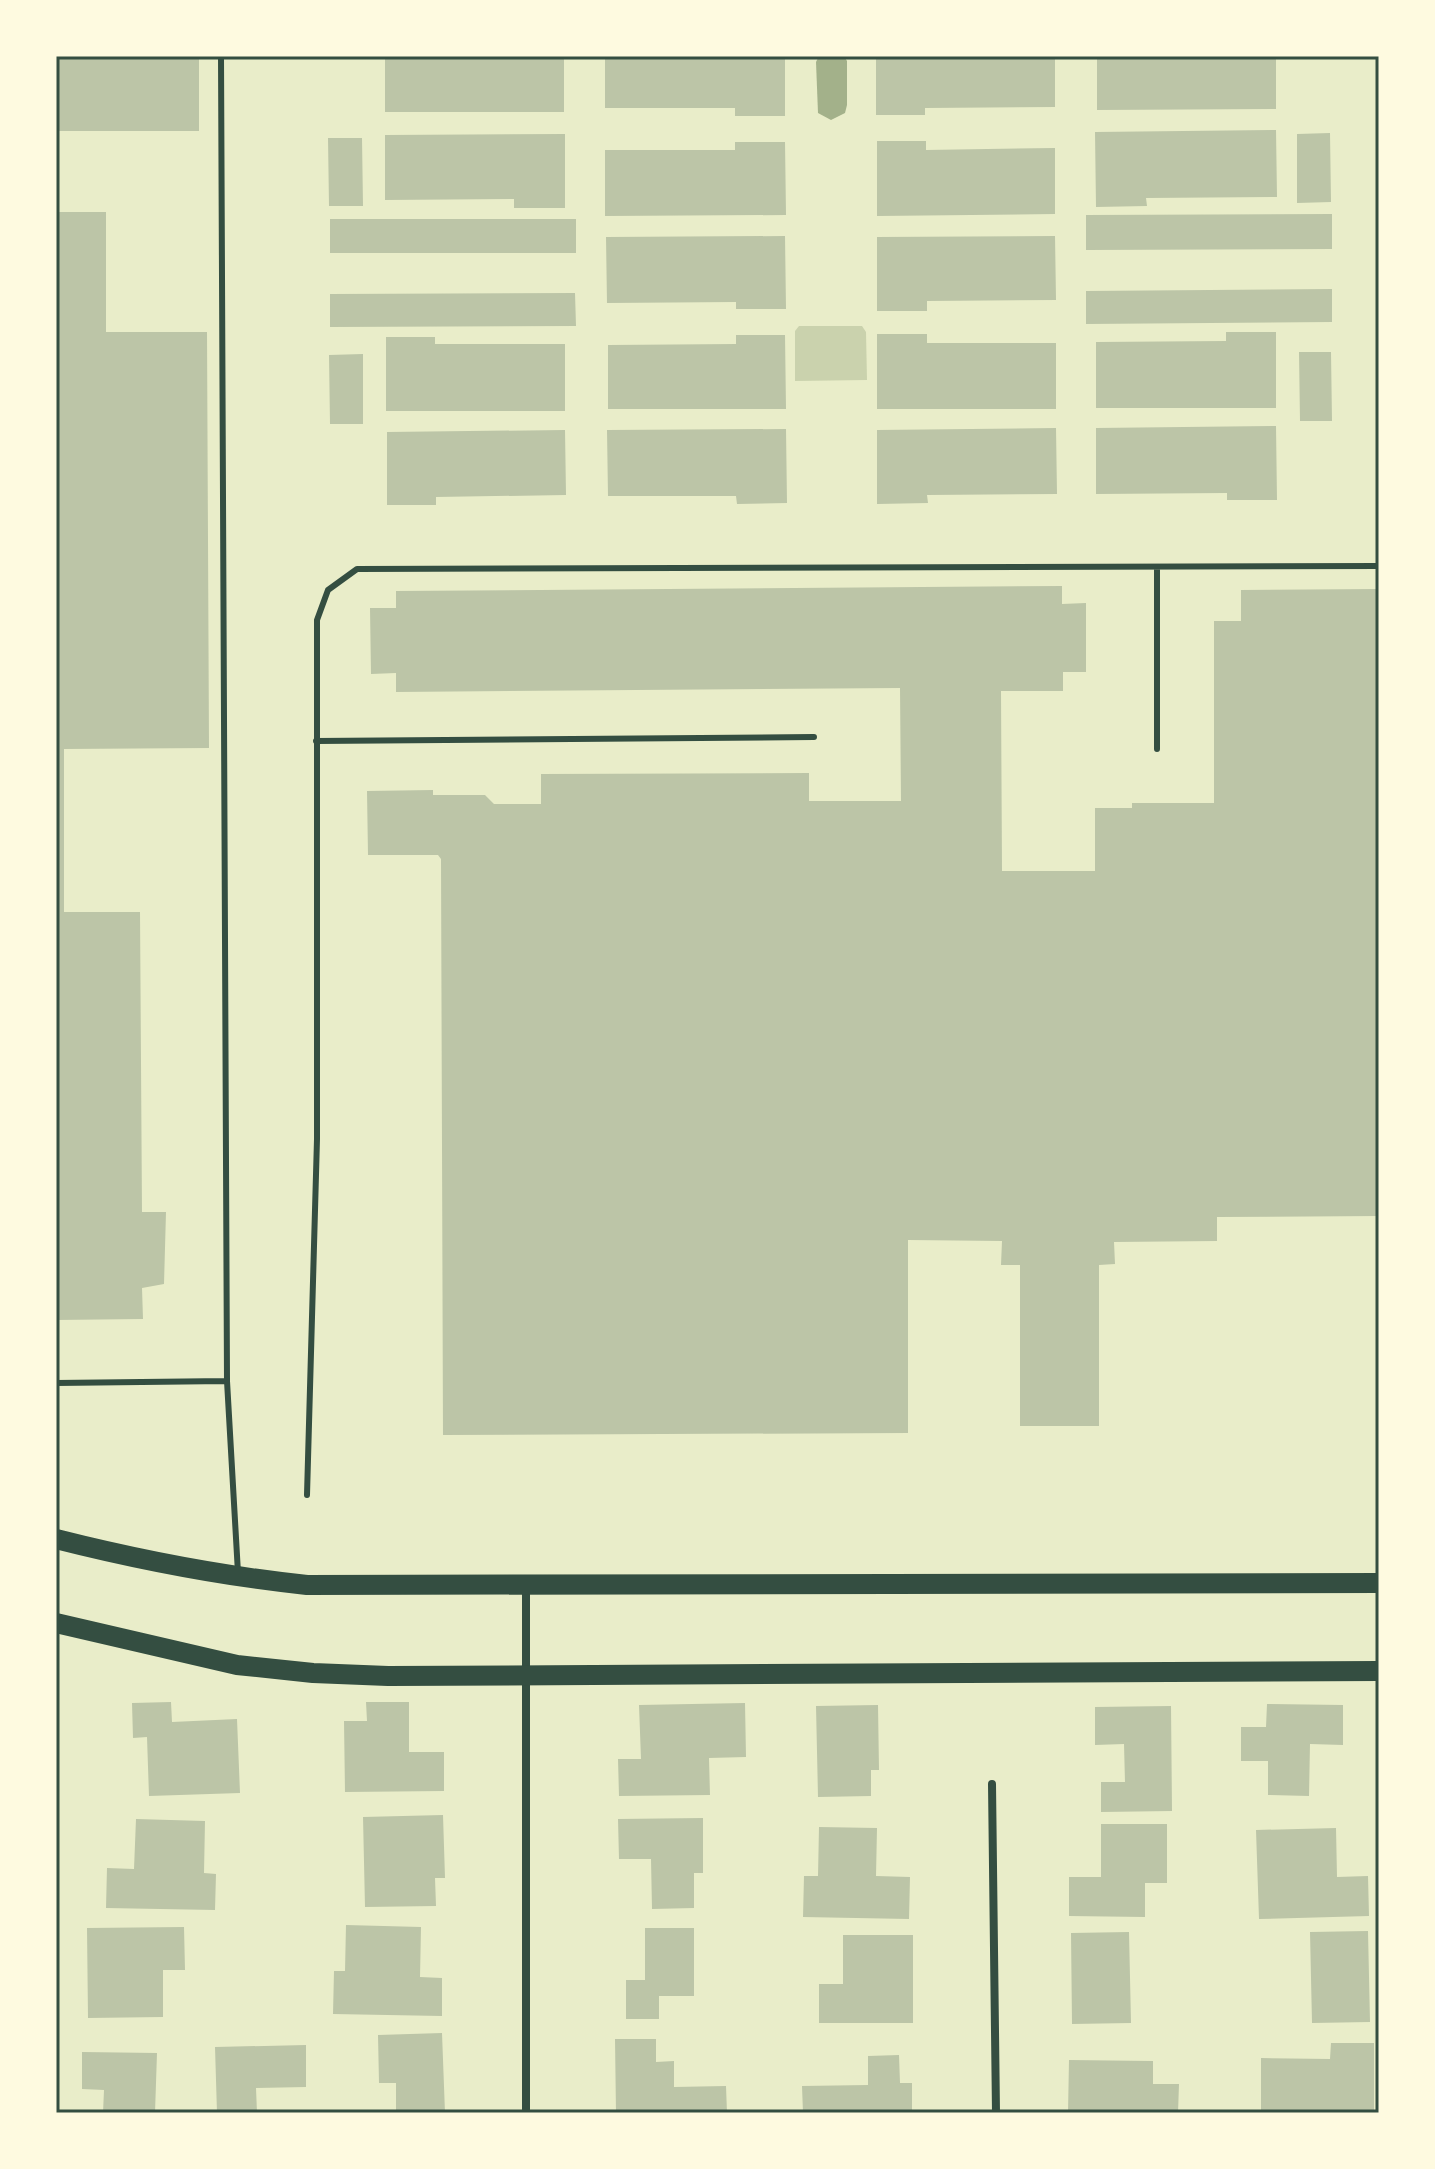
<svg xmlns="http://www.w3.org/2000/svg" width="1435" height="2169" font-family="'PT Sans',sans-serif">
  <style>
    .green { fill: #cad2ad }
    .water { fill: #a3b18a }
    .building { fill: #bcc5a7 }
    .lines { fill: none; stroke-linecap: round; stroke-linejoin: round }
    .service { stroke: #344e41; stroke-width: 6 }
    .minor { stroke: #344e41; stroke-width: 8 }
    .primary { stroke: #344e41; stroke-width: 20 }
    .neatline { fill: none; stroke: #344e41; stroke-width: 3 }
  </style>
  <rect width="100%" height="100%" fill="#e9edc9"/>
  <path class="green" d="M799,326h63l4,6 1,48 -72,1v-50z"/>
  <path class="water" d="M819,56h25l3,5v44l-2,8 -14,7 -13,-7 -2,-51z"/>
  <path class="building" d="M56,56h143v75h-143z
    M385,56h179v56h-179z
    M605,56h180v60h-50v-8h-130z
    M876,56h179v51l-130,1v7h-49z
    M1097,56h179v53l-179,1z
    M1276,130l1,67 -131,1 1,8 -51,1 -1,-75z
    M1330,133l1,69 -34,1v-69z
    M565,134v74h-51v-9l-129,1v-65z
    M328,138h34l1,68h-34z
    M877,141h49v9l129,-2v66l-178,2z
    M735,142h50l1,73 -181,1v-66h130z
    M56,212h50v120h101l2,416 -145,1v163h76l2,300h24l-2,72 -22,4 1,31 -87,1z
    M1332,214v35l-246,1v-35z
    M330,219h246v34h-246z
    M785,236l1,73h-50v-7l-129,1 -1,-66z
    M1055,236l1,64 -129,1v10h-50v-74z
    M1332,289v33l-246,2v-33z
    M575,293l1,33 -246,1v-33z
    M1226,332h50v76h-180v-66l130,-1z
    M877,334h50v9h129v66h-179z
    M736,335h49l1,74h-178v-64l128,-1z
    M386,337h49v7h130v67h-179z
    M1299,352h32l1,69h-32z
    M363,354v70h-33l-1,-69z
    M1276,426l1,74h-50v-7l-131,1v-66z
    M1056,428l1,66 -130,1 1,8 -51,1v-74z
    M786,429l1,74 -50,1 -1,-8h-128l-1,-66z
    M565,430l1,65 -130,2v8h-49v-73z
    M1062,586v18l24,-1v69h-23v19h-62l1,180h93v-63h37v-5h82v-182h27v-31l138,-1v627l-162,1v24l-103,1 1,22 -16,1v161h-79v-161h-19l1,-24 -94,-1v193l-465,2 -2,-576 -3,-4h-70l-1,-64 66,-1v5h52l9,9h47v-30l268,-1v28h92l-1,-113 -504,4v-19l-25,1 -1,-66h26v-17z
    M171,1702l1,20 65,-3 3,74 -91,3 -2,-59 -14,1 -1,-35z
    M366,1702h43v50h35v39l-99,1 -1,-71h23z
    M745,1703l1,54 -37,1 1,37 -91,1 -1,-37h23l-2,-54z
    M1267,1704l76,1v40l-33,-1 -1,52 -41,-1v-34h-27v-34h25z
    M878,1705l1,65h-8v26l-53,1 -2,-91z
    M1171,1706l1,105 -71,1v-30h24l-1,-38 -29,1v-38z
    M443,1815l2,63h-10l1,28 -71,1 -2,-90z
    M703,1818v55h-9v35l-42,1 -1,-50h-32l-1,-40z
    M136,1819l69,2 -1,52 12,1 -1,36 -109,-2 1,-40 27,1z
    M1101,1824h66v59h-22v34l-76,-1v-39h32z
    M819,1827l58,1 -1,48 34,1 -1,42 -106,-2 1,-41h14z
    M1336,1828l1,49 31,-1 1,40 -110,3 -3,-89z
    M346,1925l75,2 -1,50 22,1v38l-109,-2 1,-43h11z
    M184,1927l1,43h-22v47l-75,1 -1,-90z
    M645,1928h49v68h-35v23h-33v-39h19z
    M1368,1931l2,91 -58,1 -2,-91z
    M1129,1932l2,91 -59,1 -1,-91z
    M843,1935h70v88h-94v-39h24z
    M442,2033l3,80h-49v-30h-17l-1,-48z
    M615,2039h41v23l18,-1v26l52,-1 1,27h-111z
    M1331,2043h43v70h-113v-55l69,1z
    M306,2045v42l-50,1 1,25h-40l-2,-66z
    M82,2052l75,1 -2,60h-52l1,-23 -22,-1z
    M899,2055l1,28h12v30h-109l-1,-27 66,-1v-29z
    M1069,2060l84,1v23h26l-1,29h-110z"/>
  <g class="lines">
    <path class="service" d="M221,56l6,1325 11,192
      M1157,567v182
      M316,741l498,-4
      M56,1383l171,-2
      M307,1495l10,-356v-519l11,-30 29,-21 1022,-3"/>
    <path class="minor" d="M992,1784l4,329
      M526,2113v-526"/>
    <path class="primary" d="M56,1539c83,21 166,37 251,46l1072,-2
      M56,1623l181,42 76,8 75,3 991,-5"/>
  </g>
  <rect width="1435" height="2169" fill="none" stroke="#fefae0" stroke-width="116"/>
  <rect x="58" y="58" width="1319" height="2053" class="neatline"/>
</svg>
